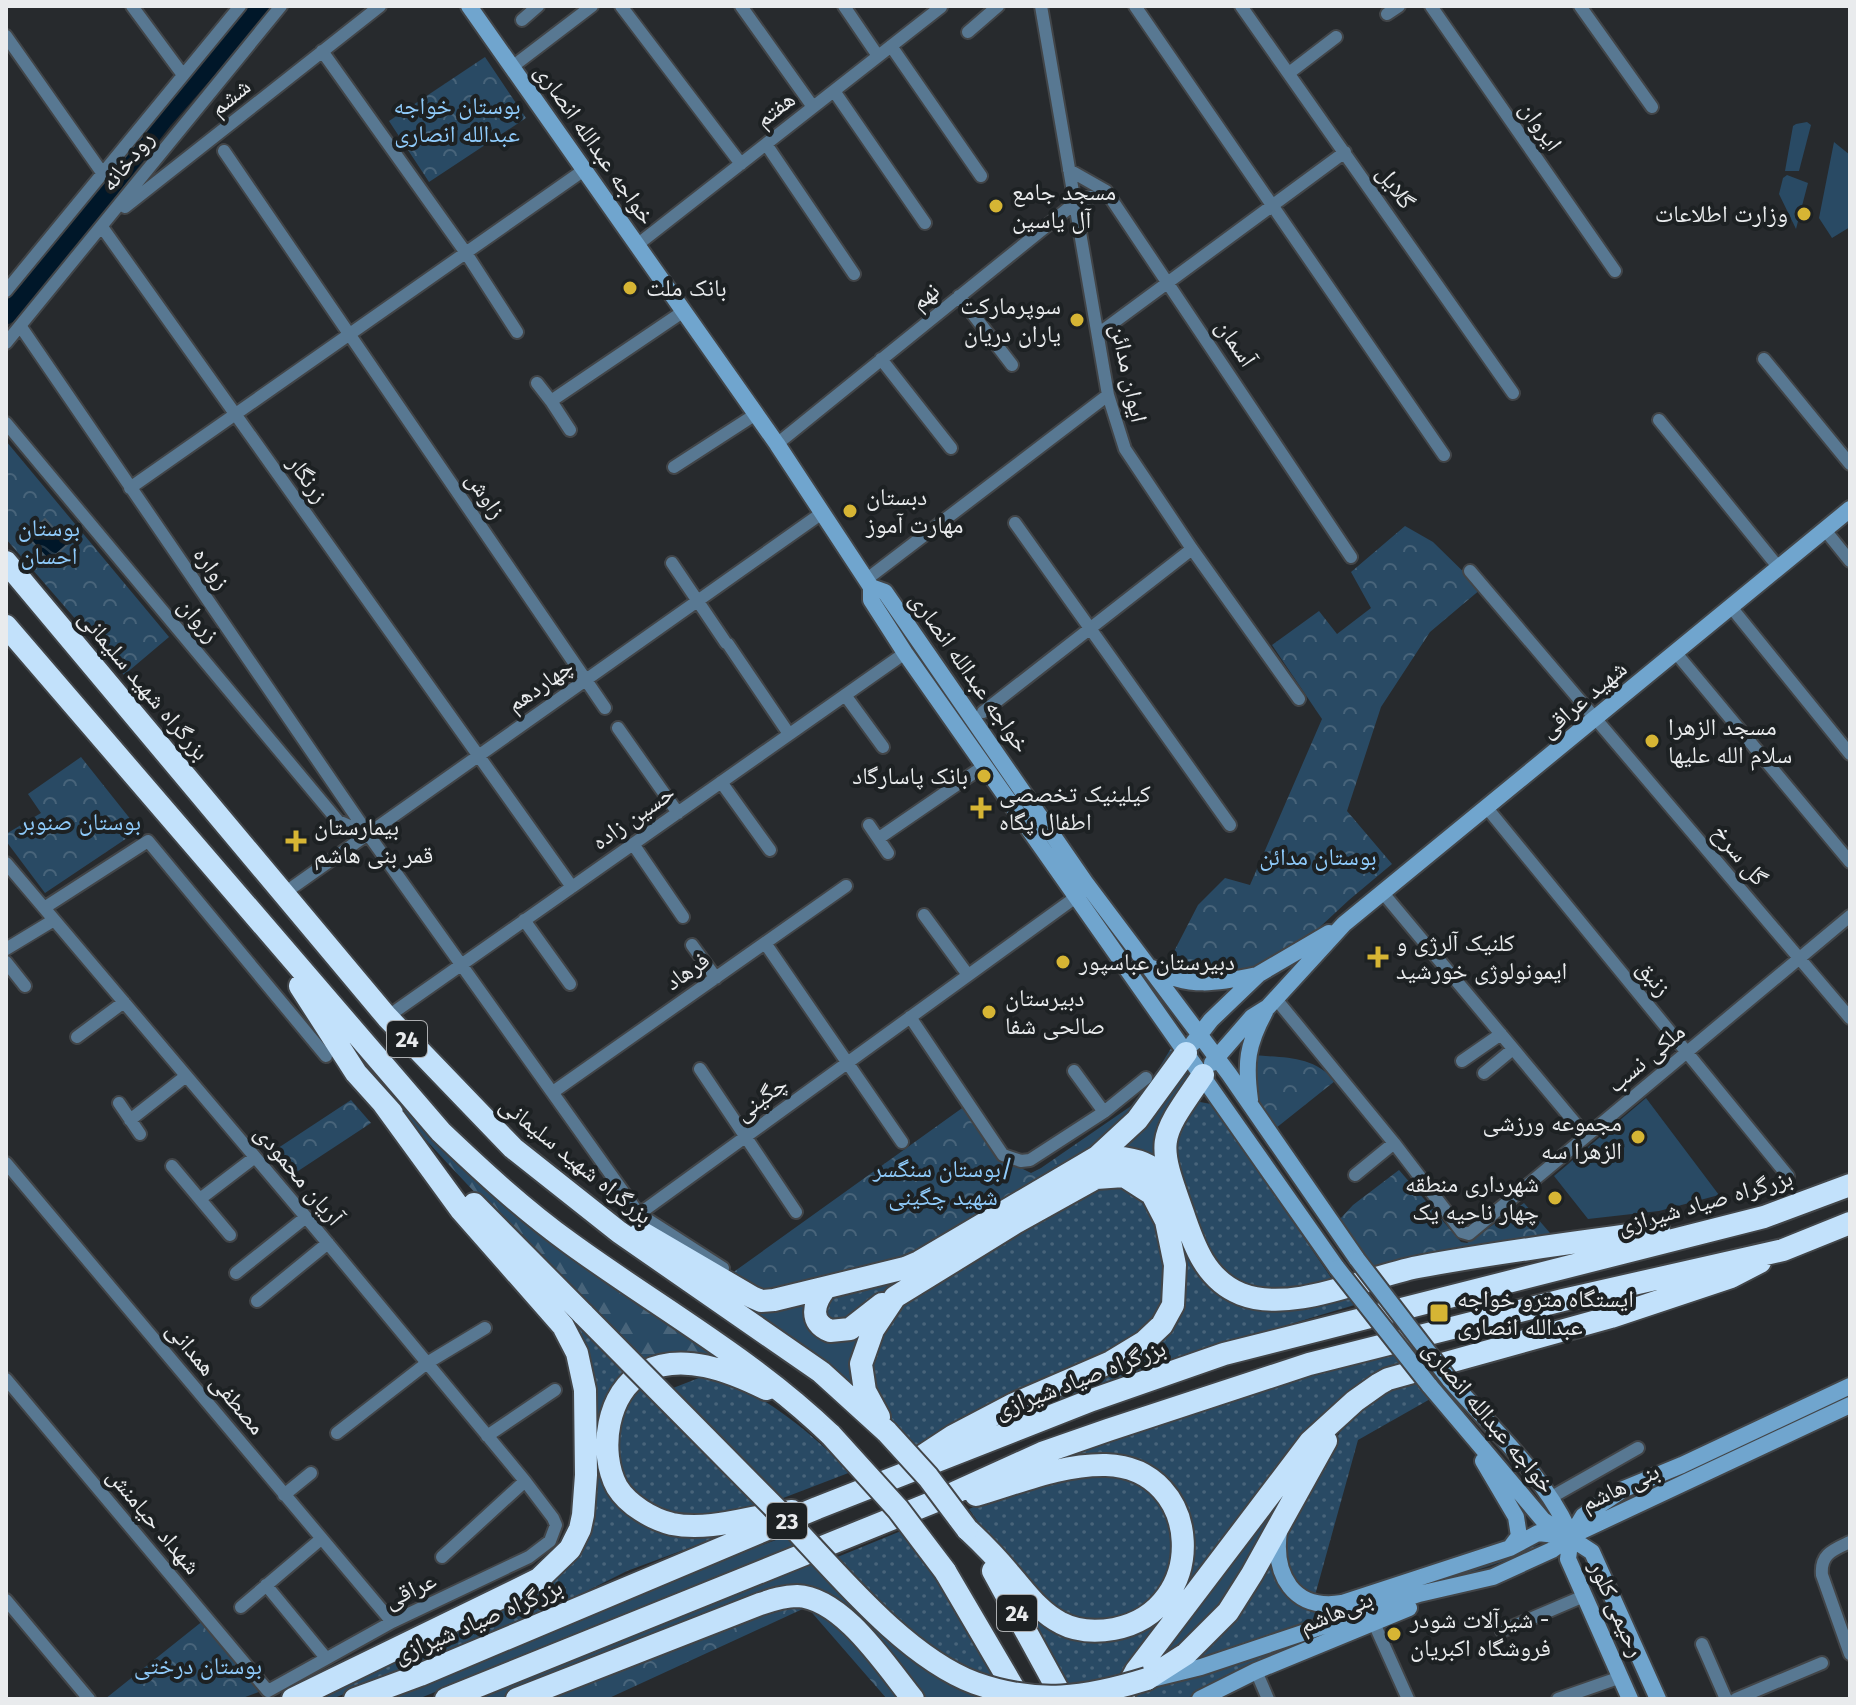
<svg xmlns="http://www.w3.org/2000/svg" width="1856" height="1705" font-family="'Fira Sans','Noto Naskh Arabic',sans-serif">
  <style>
    .grass { fill: url(#grass-dots) }
    .forest { fill: url(#forest-firs) }
    .park { fill: url(#park-crowns) }
    .garden { fill: #294a64 }
    .water { fill: url(#water-waves); stroke: #465764; stroke-width: 2 }
    .lines { fill: none; stroke-linecap: round; stroke-linejoin: round }
    .river { stroke: #001729; stroke-width: 24 }
    .street-casing { stroke: #424548; stroke-width: 16 }
    .secondary-casing { stroke: #424548; stroke-width: 20 }
    .highway-casing { stroke: #424548; stroke-width: 26 }
    .street { stroke: #587892; stroke-width: 12 }
    .secondary { stroke: #70a5ce; stroke-width: 16 }
    .highway { stroke: #c2e1fb; stroke-width: 22 }
    .secondary-bridge-casing { stroke: #424548; stroke-width: 20; stroke-linecap: butt }
    .highway-bridge-casing { stroke: #424548; stroke-width: 26; stroke-linecap: butt }
    .secondary-bridge { stroke: #70a5ce; stroke-width: 16 }
    .highway-bridge { stroke: #c2e1fb; stroke-width: 22 }
    .poi-dot { fill: #d6b534; stroke: #1d2123; stroke-width: 3 }
    .labels { text-anchor: middle; stroke-width: 8; stroke-linejoin: round; paint-order: stroke }
    .shield { fill: #1d2123; stroke: #acaeb0; stroke-width: 2 }
    .shield-label { font-size: 22px; font-weight: bold; fill: #e9ebed }
    .street-label { font-size: 24px; fill: #e9ebed; stroke: #1d2123 }
    .park-label { font-size: 24px; fill: #8fcbfb; stroke: #1d2123 }
    .poi-label { font-size: 24px; fill: #e9ebed; stroke: #1d2123; text-anchor: start }
  </style>
  <defs>
    <pattern id="grass-dots" width="8" height="8" patternUnits="userSpaceOnUse" patternTransform="scale(2)"><rect width="8" height="8" fill="#294a64"/><path d="M2 2h.1M6 6h.1" fill="none" stroke="#48647a" stroke-width="1.8" stroke-linecap="round"/></pattern>
    <pattern id="forest-firs" width="22" height="20" patternUnits="userSpaceOnUse" patternTransform="scale(2)"><rect width="22" height="20" fill="#294a64"/><path d="M5 1l3.5 6h-7zM16 11l3.5 6h-7z" fill="#48647a"/></pattern>
    <pattern id="park-crowns" width="20" height="18" patternUnits="userSpaceOnUse" patternTransform="scale(2)"><rect width="20" height="18" fill="#294a64"/><path d="M2 6a3 3 0 1 1 6 0M12 15a3 3 0 1 1 6 0" fill="none" stroke="#48647a"/></pattern>
    <pattern id="water-waves" width="16" height="10" patternUnits="userSpaceOnUse" patternTransform="scale(2)"><rect width="16" height="10" fill="#001729"/><path d="M0 5q4-4 8 0t8 0" fill="none" stroke="#253948"/></pattern>
  </defs>
  <rect width="100%" height="100%" fill="#272a2d"/>
  <path class="grass" d="M1200,1102l11,2 5,5 118,173 -44,11 -44,-4 -31,-22 -45,-112 21,-51z
    M1125,1163l97,126h126l10,15c-137,40 -272,84 -404,137l208,-110 17,-79 -54,-82 -296,157 -6,-29z
    M1112,1181l28,11 20,29 8,80 -27,36 -224,110 -37,-39 -13,-50 29,-50 105,-69z
    M565,1311l61,62 -24,57 37,85 128,4 -140,52 -64,32 -231,96h-24l219,-107 61,-74z
    M1393,1349l12,17 -22,8 -258,304 -60,11 -67,-125 58,63 79,2 54,-79 -51,-83 -155,20c135,-52 272,-96 410,-138z
    M709,1374c57,20 99,57 142,98l-73,28 -110,-110z
    M1413,1375l19,23 -74,42 -44,159 -12,-6 -22,-41 1,-12 64,-117 15,-16z
    M634,1382l123,124 -54,12 -42,-4 -38,-28 -8,-58z
    M1104,1470l49,19 24,43 -11,56 -45,35 -59,-5 -58,-59 -35,-50 35,-15z
    M901,1531l28,39 75,113c-74,-23 -117,-73 -169,-125z
    M1554,1541l-44,18 -349,115 112,-129 38,62z
    M1391,1606l-206,93h-61z"/>
  <path class="forest" d="M352,1041l61,71 305,245 -19,-3 -59,6c-100,-102 -206,-202 -294,-315z"/>
  <path class="park" d="M485,57l41,61 -97,64 -40,-61z
    M6,441l163,196 -45,38 -118,-136z
    M1405,526l28,16 48,47 -51,43 -49,75 -34,104 45,53 -43,36 -42,39 -51,32 -65,5 -25,-9 32,-62 27,-27 25,7 72,-166 -50,-74 47,-34 18,23 34,-26 -20,-36z
    M81,757l58,73 -94,63 -39,-52v-7l35,-21 -13,-19z
    M1176,1040l4,2 -9,17 -58,76 -189,117 -158,44 -38,-20 237,-170 32,50 34,17 10,-5 90,-62 28,-38z
    M1253,1055c31,3 60,0 82,26l-59,47 -22,-32z
    M351,1100l20,23 -79,52 -20,-23z
    M1399,1170l62,72 6,1 57,-40 32,37 -183,29 -33,-50 13,-14z
    M801,1601c44,9 79,65 107,98h-21l-80,-92 -200,92h-77l239,-94 10,-3z
    M204,1620l60,70 -24,9h-135z"/>
  <path class="garden" d="M1807,122l4,3 -12,46h-14l8,-45 3,-2z
    M1834,142l16,13v72l-18,11 -13,-20z
    M1787,175l21,8 -12,46 -17,-35 4,-16z
    M1188,1073l5,2 -34,84 -39,-13z
    M1646,1098l73,97 -60,16 -71,8 -34,-43z
    M719,1288l86,12 -1,22 20,18h22l16,-11 7,78c-48,-48 -95,-82 -150,-119z
    M1306,1452l-47,97 -59,83 -58,39z
    M787,1536l8,9 -377,154h-31l342,-142z
    M811,1562c53,54 103,113 178,137h-68l-102,-103 -315,103h-31z"/>
  <path class="water" d="M45,519l23,25 -19,17 -22,-25z"/>
  <g class="lines">
    <path class="river" d="M6,312l40,-45 116,-150 97,-111"/>
    <defs>
      <path id="street" d="M132,6l51,69
        M621,6l120,158
        M741,6l72,101
        M844,6l34,50
        M1041,6l67,389 17,54 67,100 107,150
        M1135,6l309,449
        M1241,6l272,387
        M1431,6l184,265
        M1580,6l72,101
        M1387,14l12,-8
        M522,20l16,-14
        M968,32l30,-26
        M6,36l97,138
        M891,46l90,130
        M322,51l144,202 51,79
        M512,67l80,-61
        M1289,73l47,-36
        M834,91l91,132
        M766,144l88,130
        M224,151l381,557
        M1069,170l37,21 245,366
        M125,207l255,-201
        M102,227l470,660
        M637,245l304,-238
        M6,291l234,-285
        M959,296l53,69
        M21,327l347,507 271,380 84,54
        M1098,334l247,-182
        M6,343l275,-337
        M881,359l70,89
        M1764,359l86,105
        M537,383l14,18 133,-90
        M551,401l19,29
        M1659,420l120,148
        M6,423l332,398 30,13
        M777,444l298,-241 31,-12
        M674,467l82,-53
        M130,488l454,-318
        M1015,523l215,302
        M1825,530l25,31
        M672,563l54,80
        M1470,571l380,447
        M867,579l241,-184
        M1731,607l119,147
        M728,644l61,90
        M1676,653l174,209
        M845,695l38,52
        M983,712l209,-163
        M618,728l60,85
        M721,782l49,68
        M1487,808l301,368
        M869,825l19,28
        M879,838l105,-72
        M633,844l50,73
        M6,863l310,366 209,252 28,37 3,7 -6,16 -21,16 -137,65 -124,69 -262,-312
        M1383,893l203,243
        M283,894l539,-381
        M44,908l104,-67 178,215
        M924,915l44,60
        M524,920l46,64
        M765,943l137,199
        M692,945l24,33
        M6,949l48,-29
        M6,962l19,24
        M1276,999l118,144 68,89 7,2 381,-318
        M387,1017l518,-364
        M910,1017l93,138 18,6 9,-1 74,-48 -30,-41
        M77,1037l47,-35
        M1462,1061l39,-27
        M700,1069l96,143
        M1484,1073l29,-24
        M553,1092l293,-206
        M119,1103l21,31
        M1104,1112l42,-34
        M130,1120l56,-44
        M6,1163l386,459
        M172,1166l58,69
        M1355,1175l39,-32
        M200,1199l55,-42
        M639,1214l437,-317
        M236,1273l70,-56
        M257,1301l71,-58
        M337,1433l90,-70 58,-35
        M487,1436l68,-46
        M284,1495l27,-22
        M1550,1498l88,-50
        M1850,1542c-17,8 -30,12 -28,33l28,79
        M442,1557l83,-76
        M266,1585l60,73
        M6,1600l83,99
        M241,1607l80,-68
        M1373,1621l35,78
        M1502,1631l82,-35
        M1702,1644l24,55
        M1256,1671l12,28
        M1558,1699l63,-22
        M1736,1699l86,-36"/>
      <path id="secondary" d="M469,6l308,438 94,143 14,5 200,290 144,192 128,185
        M871,587v13l34,53 432,615
        M1152,968c36,21 66,15 105,7
        M1193,1043l18,-23 48,-46 70,-41
        M1212,1063l40,-46 16,-10 76,-83 506,-415
        M1250,1100c-5,-37 -3,-55 15,-88
        M1449,1379c41,47 98,99 122,157
        M1429,1385l114,135 49,32 66,147
        M1483,1461l33,56 3,19 -9,12
        M1279,1531c-6,44 14,80 63,72l168,-55 28,-15 27,3
        M1152,1679l49,-12 218,-73 74,-17 59,-27 19,-14 279,-131
        M1200,1699l56,-28 153,-63
        M1630,1699l-62,-140 3,-23 12,-20 41,-27 58,-24 168,-79"/>
      <path id="highway" d="M6,562l381,455 126,131 106,84 202,140 66,60
        M6,626l435,506c41,39 83,78 129,111 88,64 182,116 261,192
        M300,986l56,87 36,40
        M1203,1075c-45,65 -47,63 -20,138 11,33 23,67 58,81 51,20 125,-17 177,-27 80,-15 161,-25 241,-36
        M1097,1157l40,-37 49,-67
        M474,1204l110,111
        M641,1232l111,65 9,4 13,-1 131,-32 14,-6 178,-105c31,-1 56,3 74,30
        M825,1289c-12,15 -16,33 5,42l20,-2 32,-25
        M766,1389c-36,-18 -84,-37 -122,-17 -37,19 -46,80 -27,115 11,18 35,32 55,37 39,8 82,-9 120,-13
        M879,1417l-14,-26 -4,-27 12,-34 22,-33 120,-74 81,-45 28,-2 28,18 14,27 9,44 -2,40 -11,20 -18,17 -33,20 -97,42 -61,32 -35,23
        M967,1529c15,14 29,28 42,44 16,18 30,39 52,50 17,9 35,9 53,6 96,-18 90,-161 -8,-164 -45,-1 -88,18 -130,30
        M945,1571l75,128
        M993,1571l70,128
        M1147,1679l39,-25 42,-42 24,-38 74,-133
        M293,1699l246,-120 31,-30 10,-20 3,-14 3,-40 -1,-85 -8,-37 -14,-27 -102,-116 -78,-107
        M355,1699l65,-24 397,-167 275,-108 132,-46 540,-137 86,-32
        M446,1699l490,-198 106,-48 66,-23 201,-66 254,-64 220,-50 67,-27
        M517,1699l243,-95c12,-4 24,-8 37,-8 46,2 89,70 116,103
        M1121,1699l15,-28 174,-229 45,-41 24,-17 9,-5 223,-62 120,-40 29,-15"/>
    </defs>
    <use href="#street" class="street-casing"/>
    <use href="#secondary" class="secondary-casing"/>
    <use href="#highway" class="highway-casing"/>
    <use href="#street" class="street"/>
    <use href="#secondary" class="secondary"/>
    <use href="#highway" class="highway"/>
    <defs>
      <path id="secondary-bridge" d="M1357,1259l92,120
        M1337,1268l92,117"/>
      <path id="highway-bridge" d="M584,1315c65,66 131,132 196,198 54,56 123,143 195,170 62,22 111,15 172,-4
        M887,1432l41,45 39,52
        M831,1435l67,74 47,62"/>
    </defs>
    <use href="#secondary-bridge" class="secondary-bridge-casing"/>
    <use href="#highway-bridge" class="highway-bridge-casing"/>
    <use href="#secondary-bridge" class="secondary-bridge"/>
    <use href="#highway-bridge" class="highway-bridge"/>
  </g>
  <g class="poi-dot">
    <circle cx="996" cy="206" r="8"/>
    <circle cx="1804" cy="214" r="8"/>
    <circle cx="630" cy="288" r="8"/>
    <circle cx="1077" cy="320" r="8"/>
    <circle cx="850" cy="511" r="8"/>
    <circle cx="1652" cy="741" r="8"/>
    <circle cx="984" cy="776" r="8"/>
    <path d="M977 796h8v8h8v8h-8v8h-8v-8h-8v-8h8z"/>
    <path d="M292 829h8v8h8v8h-8v8h-8v-8h-8v-8h8z"/>
    <path d="M1374 945h8v8h8v8h-8v8h-8v-8h-8v-8h8z"/>
    <circle cx="1063" cy="962" r="8"/>
    <circle cx="989" cy="1012" r="8"/>
    <circle cx="1638" cy="1137" r="8"/>
    <circle cx="1555" cy="1198" r="8"/>
    <rect x="1429" y="1303" width="20" height="20" rx="4"/>
    <circle cx="1394" cy="1634" r="8"/>
  </g>
  <g class="labels">
    <g class="shield">
      <rect x="387" y="1021" width="40" height="36" rx="6"/>
      <rect x="767" y="1503" width="40" height="36" rx="6"/>
      <rect x="997" y="1595" width="40" height="36" rx="6"/>
    </g>
    <g class="shield-label">
      <text x="407" y="1047">24</text>
      <text x="787" y="1529">23</text>
      <text x="1017" y="1621">24</text>
    </g>
    <g class="street-label">
      <text transform="translate(230 97) rotate(-39)" y="8">ششم</text>
      <text transform="translate(775 109) rotate(-38)" y="8">هفتم</text>
      <text transform="translate(1541 126) rotate(55)" y="8">ایروان</text>
      <text transform="translate(595 144) rotate(55)" y="8">خواجه عبدالله انصاری</text>
      <text transform="translate(127 161) rotate(-51)" y="8">رودخانه</text>
      <text transform="translate(1396 187) rotate(55)" y="8">گلایل</text>
      <text transform="translate(925 296) rotate(-39)" y="8">نهم</text>
      <text transform="translate(1236 343) rotate(56)" y="8">آسمان</text>
      <text transform="translate(1129 373) rotate(78)" y="8">ایوان مدائن</text>
      <text transform="translate(308 479) rotate(55)" y="8">زرنگار</text>
      <text transform="translate(486 495) rotate(56)" y="8">زاوش</text>
      <text transform="translate(212 568) rotate(55)" y="8">زواره</text>
      <text transform="translate(199 620) rotate(50)" y="8">زروان</text>
      <text transform="translate(970 672) rotate(55)" y="8">خواجه عبدالله انصاری</text>
      <text transform="translate(144 685) rotate(50)" y="8">بزرگراه شهید سلیمانی</text>
      <text transform="translate(540 685) rotate(-35)" y="8">چهاردهم</text>
      <text transform="translate(1583 699) rotate(-40)" y="8">شهید عراقی</text>
      <text transform="translate(633 817) rotate(-35)" y="8">حسین زاده</text>
      <text transform="translate(1740 855) rotate(50)" y="8">گل سرخ</text>
      <text transform="translate(687 971) rotate(-35)" y="8">فرهاد</text>
      <text transform="translate(1654 978) rotate(51)" y="8">زنبق</text>
      <text transform="translate(1646 1058) rotate(-40)" y="8">ملکی نسب</text>
      <text transform="translate(761 1098) rotate(-36)" y="8">چگینی</text>
      <text transform="translate(576 1160) rotate(39)" y="8">بزرگراه شهید سلیمانی</text>
      <text transform="translate(299 1175) rotate(50)" y="8">آریان محمودی</text>
      <text transform="translate(1705 1202) rotate(-16)" y="8">بزرگراه صیاد شیرازی</text>
      <text transform="translate(216 1378) rotate(50)" y="8">مصطفی همدانی</text>
      <text transform="translate(1080 1379) rotate(-21)" y="8">بزرگراه صیاد شیرازی</text>
      <text transform="translate(1489 1417) rotate(50)" y="8">خواجه عبدالله انصاری</text>
      <text transform="translate(1620 1487) rotate(-25)" y="8">بنی هاشم</text>
      <text transform="translate(154 1521) rotate(50)" y="8">شهداد حیامنش</text>
      <text transform="translate(410 1590) rotate(-25)" y="8">عراقی</text>
      <text transform="translate(1617 1609) rotate(66)" y="8">رحیمی کلور</text>
      <text transform="translate(1336 1612) rotate(-22)" y="8">بنی‌هاشم</text>
      <text transform="translate(478 1621) rotate(-23)" y="8">بزرگراه صیاد شیرازی</text>
    </g>
    <g class="park-label">
      <text x="457" y="114">بوستان خواجه<tspan x="457" dy="28">عبدالله انصاری</tspan></text>
      <text x="49" y="536">بوستان<tspan x="49" dy="28">احسان</tspan></text>
      <text x="80" y="830">بوستان صنوبر</text>
      <text x="1318" y="865">بوستان مدائن</text>
      <text x="943" y="1177">بوستان سنگسر/<tspan x="943" dy="28">شهید چگینی</tspan></text>
      <text x="198" y="1674">بوستان درختی</text>
    </g>
    <g class="poi-label">
      <text x="1012" y="200">مسجد جامع<tspan x="1012" dy="28">آل یاسین</tspan></text>
      <text x="1788" y="222" text-anchor="end">وزارت اطلاعات</text>
      <text x="646" y="296">بانک ملت</text>
      <text x="1061" y="314" text-anchor="end">سوپرمارکت<tspan x="1061" dy="28">یاران دریان</tspan></text>
      <text x="866" y="505">دبستان<tspan x="866" dy="28">مهارت آموز</tspan></text>
      <text x="1668" y="735">مسجد الزهرا<tspan x="1668" dy="28">سلام الله علیها</tspan></text>
      <text x="968" y="784" text-anchor="end">بانک پاسارگاد</text>
      <text x="999" y="802">کیلینیک تخصصی<tspan x="999" dy="28">اطفال پگاه</tspan></text>
      <text x="314" y="835">بیمارستان<tspan x="314" dy="28">قمر بنی هاشم</tspan></text>
      <text x="1396" y="951">کلنیک آلرژی و<tspan x="1396" dy="28">ایمونولوژی خورشید</tspan></text>
      <text x="1079" y="970">دبیرستان عباسپور</text>
      <text x="1005" y="1006">دبیرستان<tspan x="1005" dy="28">صالحی شفا</tspan></text>
      <text x="1622" y="1131" text-anchor="end">مجموعه ورزشی<tspan x="1622" dy="28">الزهرا سه</tspan></text>
      <text x="1539" y="1192" text-anchor="end">شهرداری منطقه<tspan x="1539" dy="28">چهار ناحیه یک</tspan></text>
      <text x="1457" y="1307">ایستگاه مترو خواجه<tspan x="1457" dy="28">عبدالله انصاری</tspan></text>
      <text x="1410" y="1628">شیرآلات شودر -<tspan x="1410" dy="28">فروشگاه اکبریان</tspan></text>
    </g>
  </g>
  <rect width="1856" height="1705" fill="none" stroke="#e9ebed" stroke-width="16"/>
</svg>
